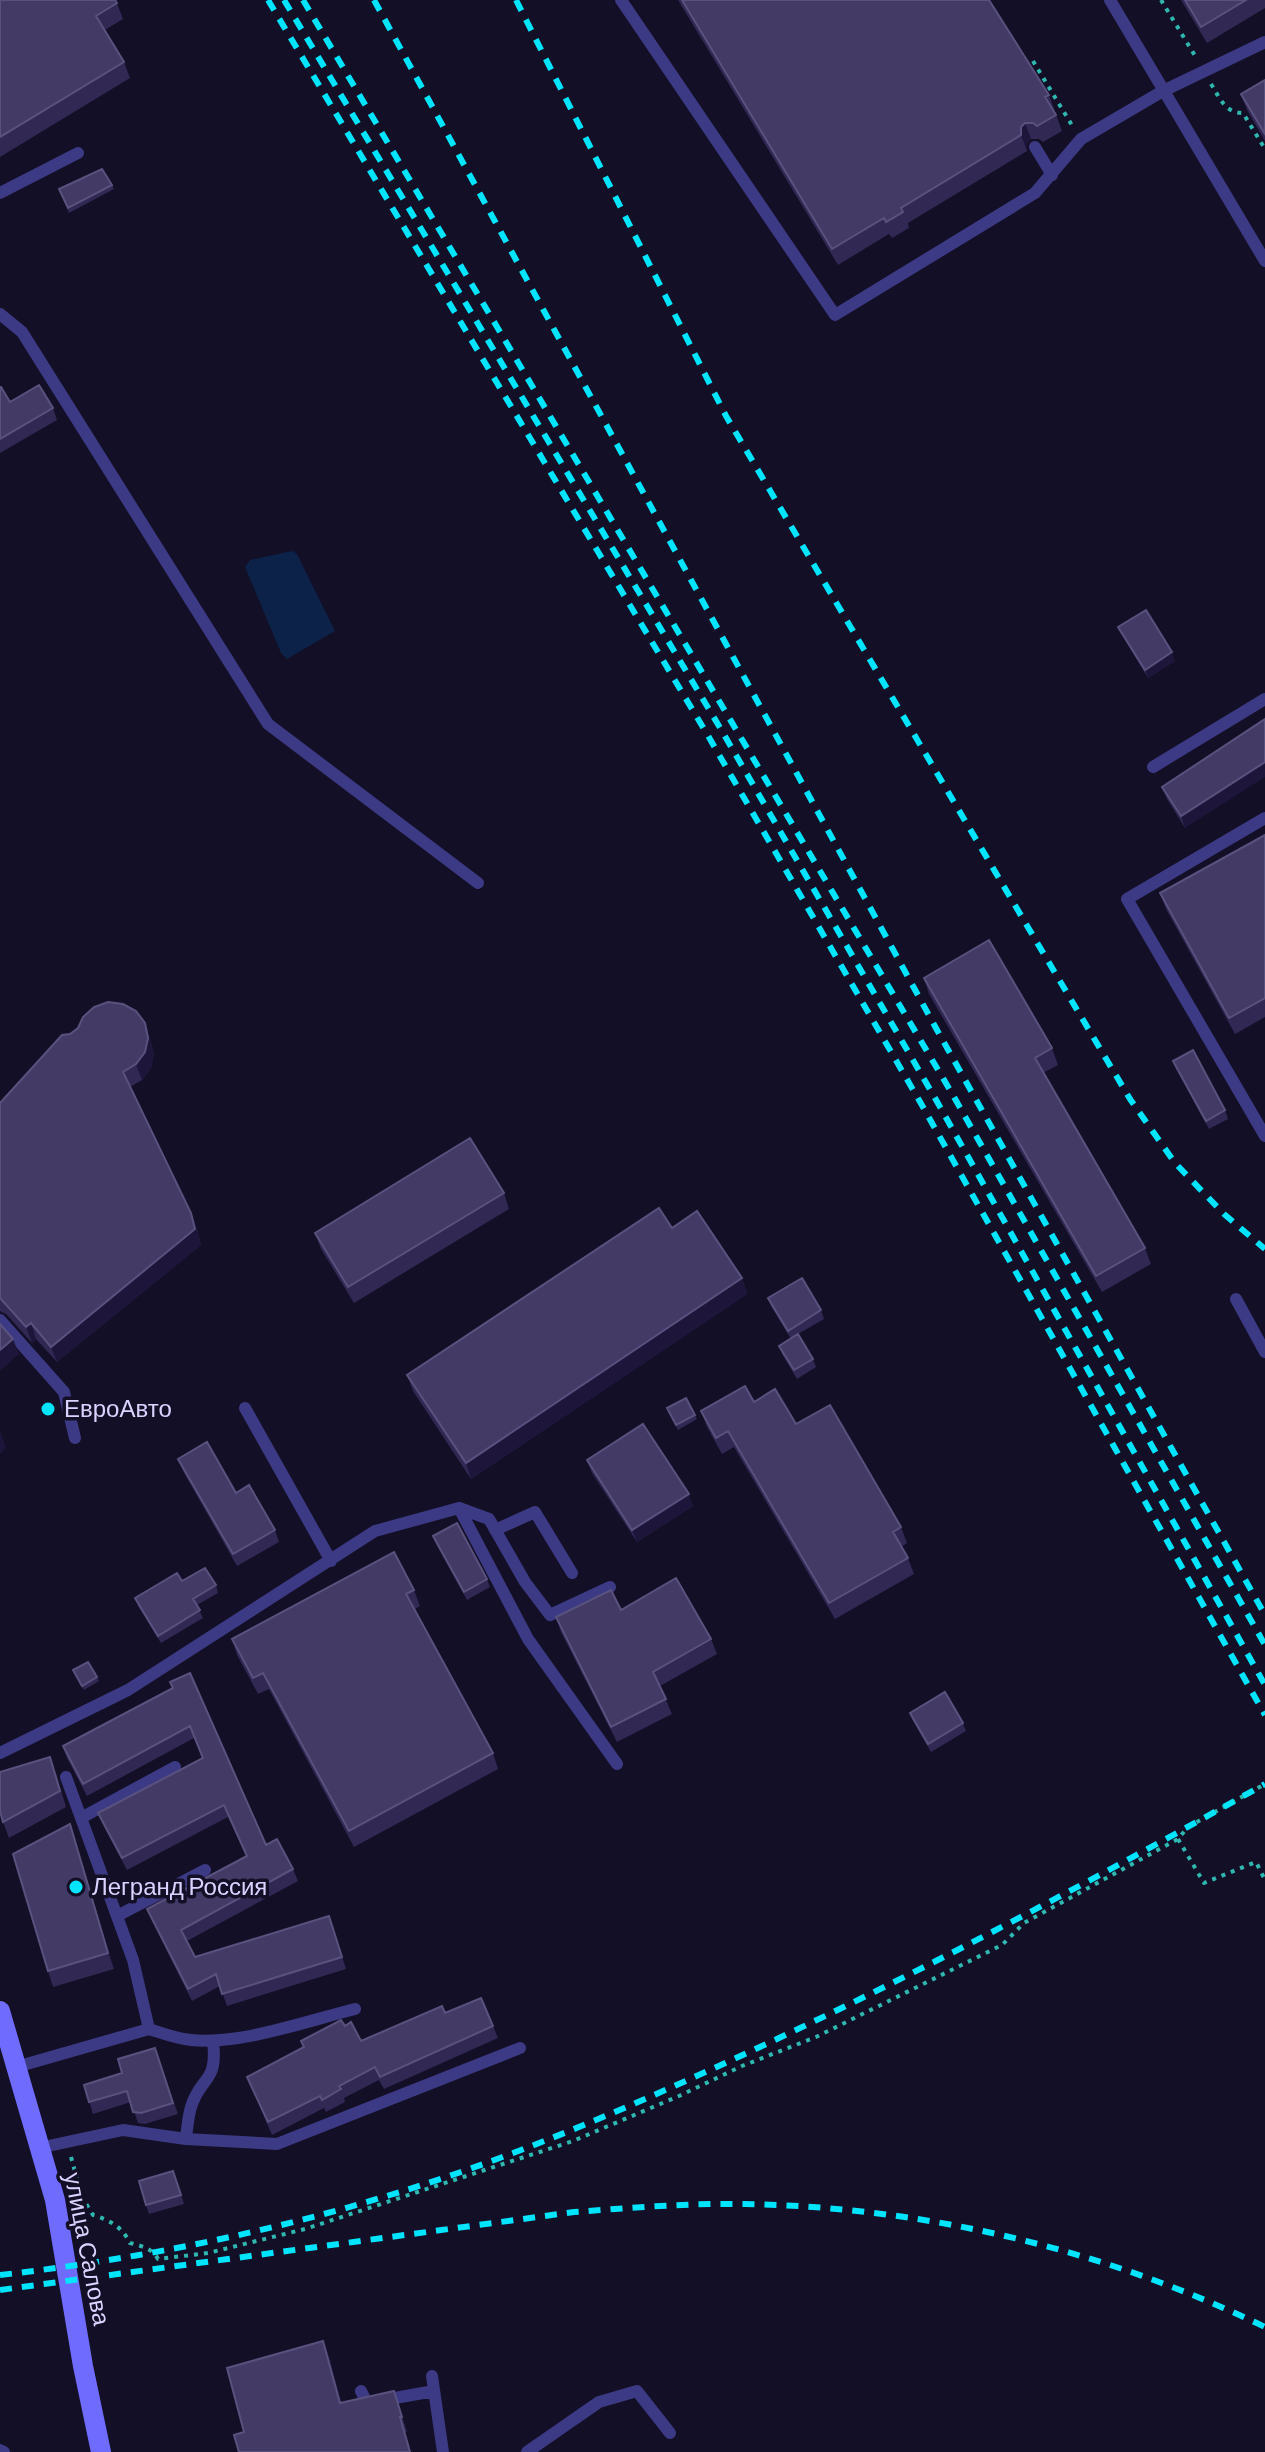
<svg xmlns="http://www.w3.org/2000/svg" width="1265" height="2452" font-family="Barlow,sans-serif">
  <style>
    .water { fill: #0c2248 }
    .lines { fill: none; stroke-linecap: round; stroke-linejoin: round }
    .path { stroke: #2fb8b0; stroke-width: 4; stroke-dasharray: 4 6; stroke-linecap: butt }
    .lane { stroke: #3d3a85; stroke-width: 12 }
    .secondary { stroke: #6f6bff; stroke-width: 20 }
    .rail { stroke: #00e5ff; stroke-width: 6; stroke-dasharray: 12 10; stroke-linecap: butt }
    .wall { fill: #312854 }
    .shaded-wall { fill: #1d163a }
    .building { fill: #433a66; stroke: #5a527e; stroke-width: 2 }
    .poi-dot { fill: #00e5ff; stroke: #130f26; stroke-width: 3 }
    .labels { text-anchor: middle; stroke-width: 7; stroke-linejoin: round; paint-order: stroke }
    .poi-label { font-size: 24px; fill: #d9d4ff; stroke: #130f26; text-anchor: start }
    .street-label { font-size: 24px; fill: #d9d4ff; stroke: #130f26 }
  </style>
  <rect width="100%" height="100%" fill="#130f26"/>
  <path class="water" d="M292,551l5,3 38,77 -48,28 -6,-6 -36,-86 5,-7z"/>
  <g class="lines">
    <path class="path" d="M1161,0l36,59
      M1033,61l40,66
      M1211,84c9,14 14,29 32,29l22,36
      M1178,1839l26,44 52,-21 9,18
      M71,2157l11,40 11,18c17,5 29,12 37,28 11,3 22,5 28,16l50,-6 97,-24 268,-88 106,-45 63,-30 74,-29 186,-92 22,-22 154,-84 10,-12 77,-43"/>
    <path class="lane" d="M621,0l214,315 200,-122 46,-54 82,-48 102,-49
      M1110,0l155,261
      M1035,147l17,28
      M0,193l78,-40
      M0,314l22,18 246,392 210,159
      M1153,767l112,-68
      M1265,818l-138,81 138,237
      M1236,1299l29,53
      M0,1320l64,72 11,46
      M245,1408l86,153
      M459,1508l69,131 89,125
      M495,1530l40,-18 37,61
      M0,1753l128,-63 247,-159 84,-23 30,11 36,63 25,33 60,-28
      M81,1818l94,-51
      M117,1916l88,-46
      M149,2029c13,4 28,10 42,11 49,5 116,-19 164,-31
      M16,2067l133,-38 -16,-69 -67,-183
      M186,2139c1,-10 2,-22 5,-32 10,-32 27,-23 22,-66
      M39,2148l84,-18 63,9 91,5 243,-96
      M432,2376l11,76
      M361,2391l6,12 67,-12
      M0,2450l4,2
      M527,2452l72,-50 38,-11 33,42"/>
    <path class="secondary" d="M0,2011l55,189 28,166 18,86"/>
    <path class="rail" d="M268,0l439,734 216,373 342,608
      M284,0l435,726 216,372 330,587
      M303,0l647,1090 315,555
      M374,0l563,1030 328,585
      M516,0l210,416 303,513 101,170 45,64 49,51 41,35
      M0,2275c132,-15 263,-41 390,-80 123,-37 240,-88 357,-142 177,-82 348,-174 518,-269
      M0,2290l574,-78c56,-4 113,-9 170,-8 180,3 359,45 521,123"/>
  </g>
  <path class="wall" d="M0,0l117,3 6,16 -18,11 19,32 6,16 -130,79z
    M678,0h311l60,95 13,36 -19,11 -4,-3h-8l-4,4v8l-119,72 1,5 -17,10 -3,-4 -51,31z
    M1181,0h84v8l-58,35z
    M1265,80v61l-18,-31 -6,-16z
    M112,185l2,4 -45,24 -10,-24z
    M0,387l10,15 43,6 4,12 -57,33z
    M1118,627l57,34 -27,17 -26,-43z
    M1265,719l-80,109 -18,-29 -5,-12z
    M1265,835v182l-30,17 -69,-125 -6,-16z
    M924,978l128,70 6,17 -15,8 102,175 6,16 -49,28 -173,-298z
    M145,1023l5,16 4,14 -3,15 -9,12 -12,7 67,142 4,16 -144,117 -21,-23 -4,4 -26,-29 -6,-3v-208z
    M1173,1061l52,49 3,9 -19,10 -33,-60z
    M504,1193l5,16 -155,94 -33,-54 -6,-16z
    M672,1228l70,50 5,16 -276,185 -58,-88 -6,-16z
    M768,1298l53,12 3,9 -26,15 15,25 3,8 -19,12 -15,-25 -3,-8 12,-7 -20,-33z
    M754,1402l42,22 105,103 6,16 -6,4 7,11 6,16 -79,45 -101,-172 -12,7 -15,-27 -6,-16z
    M667,1408l28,7 2,4 -19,11z
    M178,1459l58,34 39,37 4,12 -42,24 -54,-95z
    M587,1460l106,46 -56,36 -45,-69z
    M433,1536l54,43 3,8 -23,13 -31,-56z
    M182,1581l34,4 2,8 -21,12 6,13 -42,25 -23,-37 -3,-8z
    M414,1590l6,16 -5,3 78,144 5,16 -144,78 -85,-158 -11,5 -21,-39 -5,-16z
    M621,1610l90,29 6,15 -57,32 12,28 -55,28 -56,-110 -5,-15z
    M73,1670l24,7 2,4 -15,9z
    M172,1688l94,157 27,24 5,12 -111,60 8,16 134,-41 17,53 -119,37 -7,-20 -28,15 -40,-80 -5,-12 99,-53 -18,-39 -101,53 -24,-45 -5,-12 105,-55 -9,-20 -107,58 -20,-38 -4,-12z
    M910,1713l53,10 3,8 -35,21 -18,-31z
    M56,1773l10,34 -57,31 -6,-16z
    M70,1824l44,145 -61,18 -5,-16z
    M445,2013l48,13 5,12 -114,51 -5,-9 -35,18 1,4 -19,10 -2,-4 -52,27 -25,-58 56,-30 -2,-6 44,-15 16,15z
    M155,2048l23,66 -33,10 -7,-1 -7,-21 -38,12 -9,-29 38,-12z
    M176,2179l8,25 -35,10 -3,-9z
    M329,2356l12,47 53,-12 13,41h-2l6,20h-172l5,-20z"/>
  <path class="shaded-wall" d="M1025,123l6,16 -4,4v8l-6,-16v-8z
    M1172,652l3,9 -27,17 -3,-8z
    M1265,762v15l-80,51 -4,-12z
    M145,1023l5,16 4,14 -3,15 -9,12 -6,-16z
    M191,1213l6,16 4,16 -144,117 -6,-15z
    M742,1278l5,16 -276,185 -5,-16z
    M31,1323l5,16 -4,4 -6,-16z
    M13,1339l6,15 -19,17v-21z
    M0,1433h1l5,15 -6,6z
    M689,1494l4,12 -56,36 -5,-12z
    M70,1824l5,16 39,129 -6,-16z
    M323,2341l6,15 17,63 -6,-16z"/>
  <path class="building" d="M0,0h115l2,3 -21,13 28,46 -124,75z
    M682,0h307l60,95 -4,2 11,18 -19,11 -4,-3h-8l-4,4v8l-120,73 2,4 -17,10 -2,-4 -52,31z
    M1185,0h61l-45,27z
    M1265,80v54l-24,-40z
    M102,169l10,16 -44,23 -9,-19z
    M39,385l14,23 -53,31v-52h1l9,15z
    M1146,610l26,42 -27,18 -27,-43z
    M1265,719v43l-84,54 -19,-29z
    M1265,835v163l-36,20 -69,-125z
    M989,940l63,108 -17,10 110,190 -49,28 -172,-298z
    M108,1002l15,2 13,7 9,12 3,15 -3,14 -9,12 -13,8 68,141 4,16 -144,118 -20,-24 -5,4 -26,-29v-195l62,-68 8,-1 8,-6 5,-11 11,-10z
    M1193,1050l32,60 -19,11 -33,-60z
    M470,1138l34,55 -156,94 -33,-54z
    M659,1208l13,20 25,-17 45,67 -276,185 -59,-88z
    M802,1278l19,32 -33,21 -20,-33z
    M0,1324l13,15 -13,11z
    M798,1334l15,25 -19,11 -15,-24z
    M745,1386l9,16 21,-13 21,35 34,-19 71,122 -8,5 15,26 -79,45 -101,-172 -12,7 -15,-27z
    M686,1398l9,17 -19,10 -9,-17z
    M643,1424l46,70 -57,36 -45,-70z
    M207,1442l29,51 13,-8 26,45 -42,24 -55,-95z
    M457,1523l30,56 -23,13 -31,-56z
    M394,1552l20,38 -8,4 87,159 -144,78 -86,-158 -10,5 -21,-39z
    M205,1568l11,17 -23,14 7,11 -42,26 -23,-38 42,-25 5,8z
    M676,1578l35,61 -58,33 13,27 -55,28 -55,-110 55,-27 10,20z
    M88,1662l9,15 -15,9 -9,-16z
    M190,1673l76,172 11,-6 16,30 -112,61 14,27 134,-41 13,41 -120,37 -6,-20 -28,15 -41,-80 100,-53 -23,-51 -102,53 -24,-45 105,-55 -13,-32 -107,58 -20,-38 110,-58 -3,-6z
    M945,1692l18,31 -35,21 -18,-31z
    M50,1757l10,34 -57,31 -3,-11v-39z
    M70,1824l38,129 -60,18 -35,-117z
    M481,1998l12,28 -113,51 -5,-10 -36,19 2,3 -19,11 -2,-4 -52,26 -21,-45 57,-30 -3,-6 40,-21 4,6 6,-4 10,19 81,-35 3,7z
    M155,2048l18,55 -32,10 -8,-1 -6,-21 -38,11 -5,-17 38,-12 -4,-14z
    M173,2171l8,24 -35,10 -7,-24z
    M323,2341l17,62 54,-12 8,26h-2l10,35h-171l-5,-17 10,-3 -17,-64z"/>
  <g class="poi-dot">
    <circle cx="48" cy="1409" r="8"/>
    <circle cx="76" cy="1887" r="8"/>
  </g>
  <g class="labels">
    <g class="poi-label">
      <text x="64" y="1417">ЕвроАвто</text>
      <text x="92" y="1895">Легранд Россия</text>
    </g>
    <g class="street-label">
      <text transform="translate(87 2249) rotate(79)" y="8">улица Салова</text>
    </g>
  </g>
</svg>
